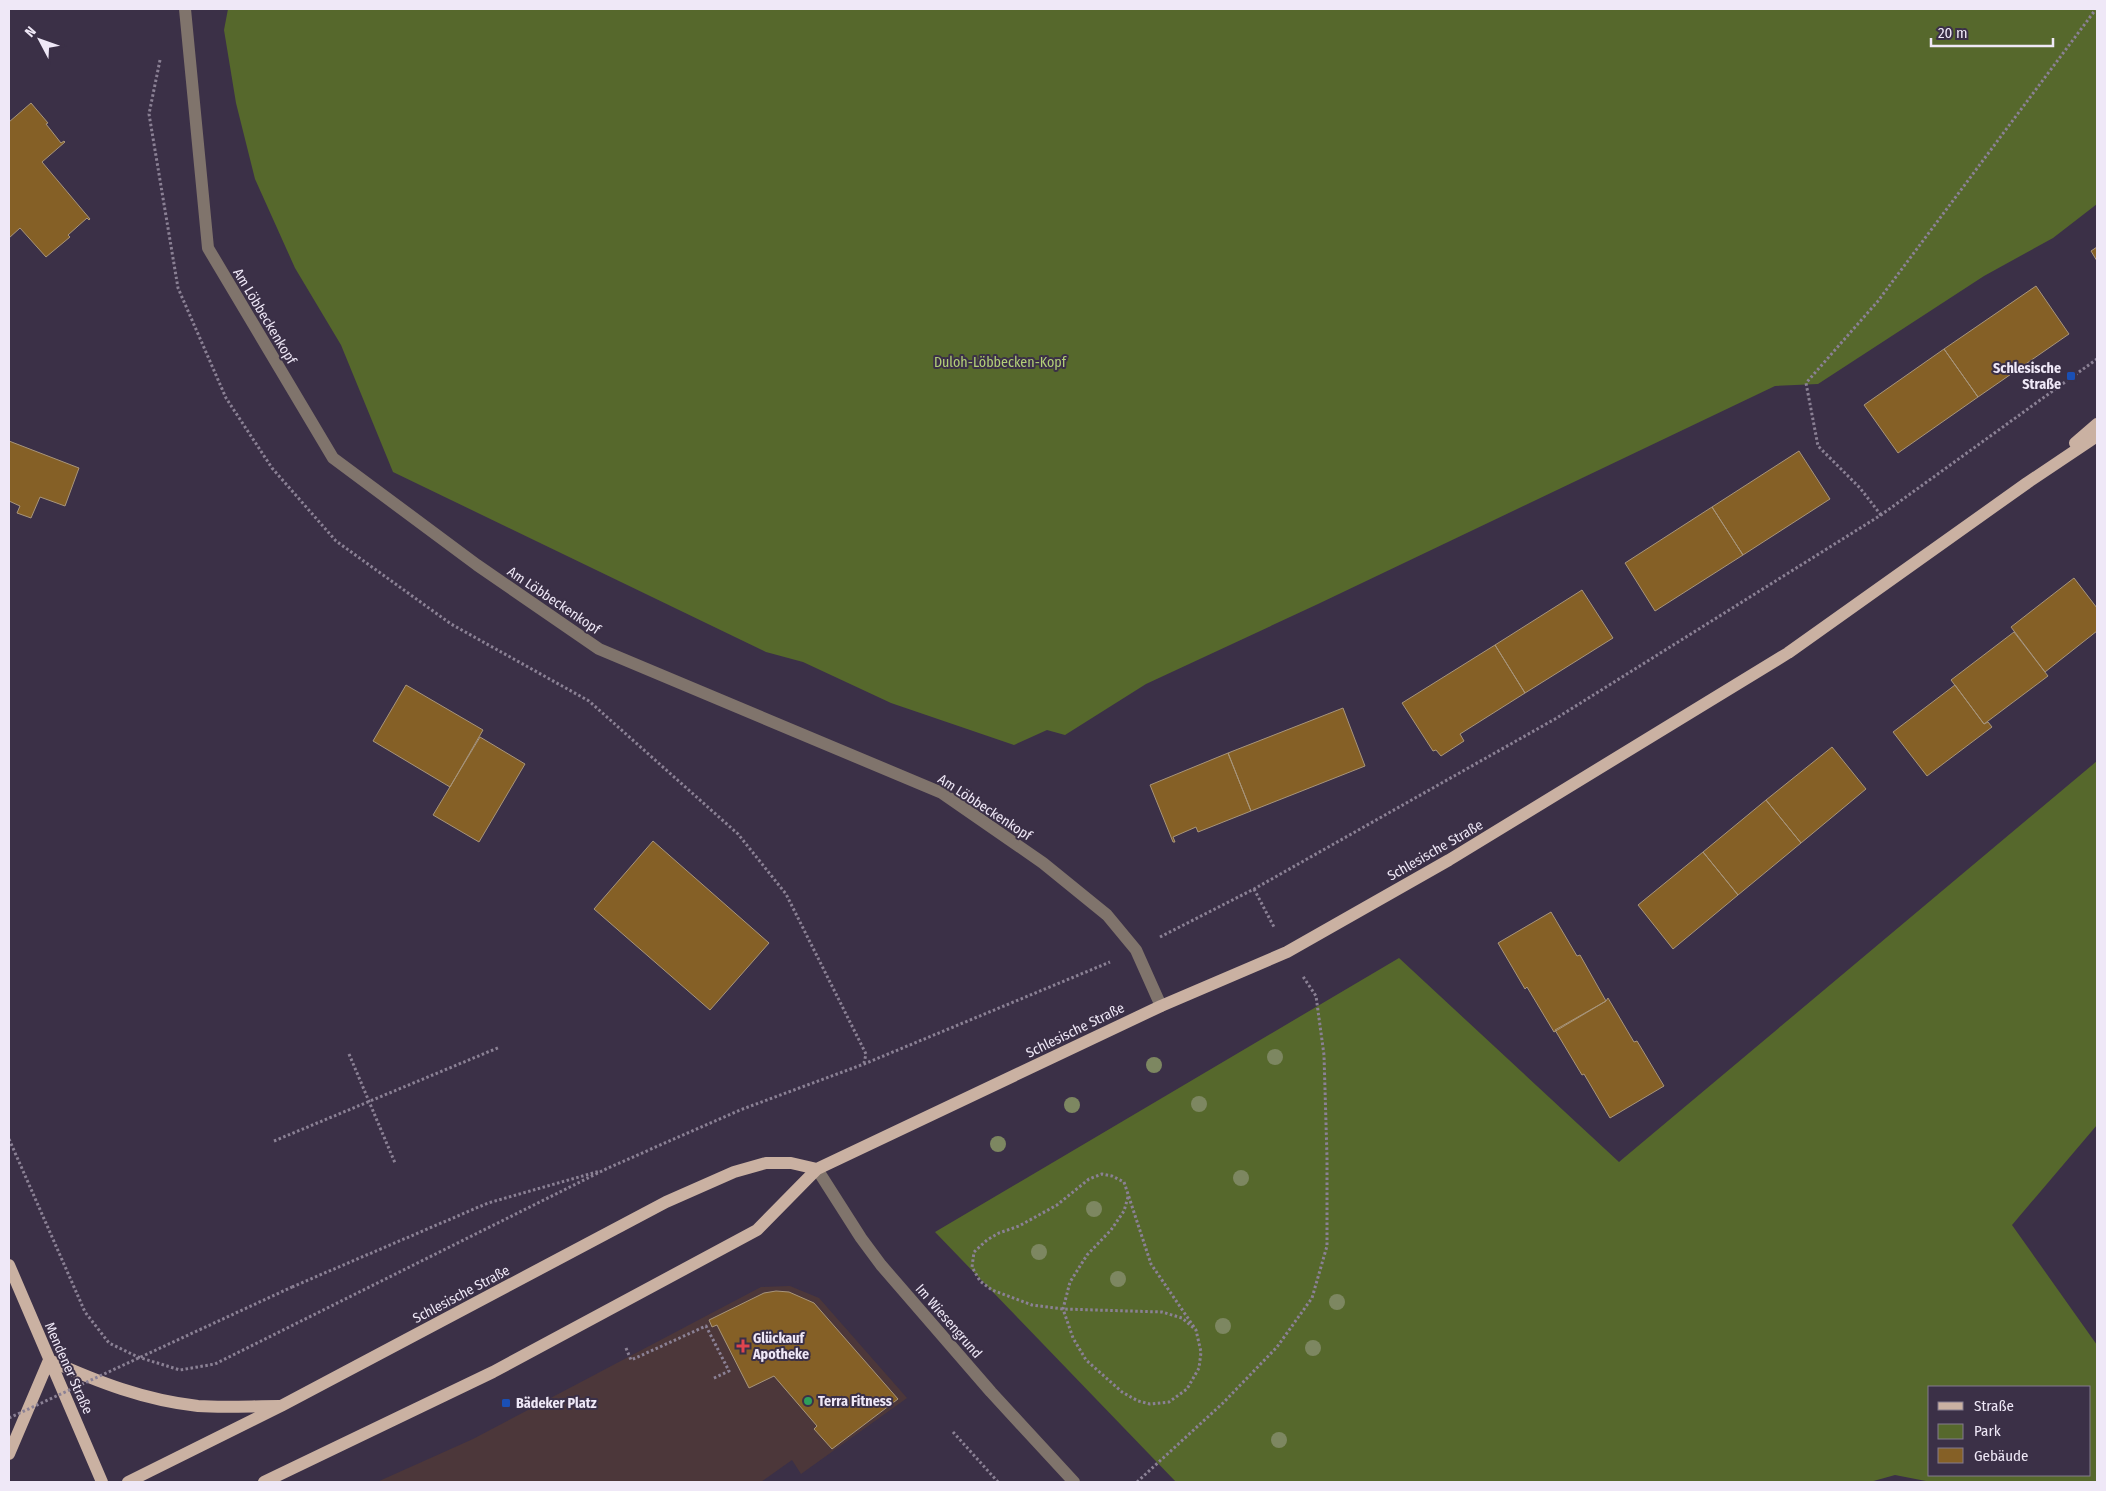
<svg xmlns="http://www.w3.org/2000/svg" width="2106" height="1491" font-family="'Fira Sans Condensed',sans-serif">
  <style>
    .commercial { fill: #4c373a }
    .green { fill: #56682c; fill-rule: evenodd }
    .building { fill: #856026; stroke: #a8957b }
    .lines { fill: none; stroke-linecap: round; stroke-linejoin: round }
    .path { stroke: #8b8195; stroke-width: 3; stroke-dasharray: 2.5 2.5; stroke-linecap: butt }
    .minor { stroke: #80746c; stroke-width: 12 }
    .major { stroke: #cab1a2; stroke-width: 12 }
    .path-bridge { stroke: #8b8195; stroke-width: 3; stroke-dasharray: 2.5 2.5; stroke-linecap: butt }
    .tree { fill: #7d8761 }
    .transit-dot { fill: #1a4fb4; stroke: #3b3047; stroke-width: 2 }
    .health-dot { fill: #e0444e; stroke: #3b3047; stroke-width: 2 }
    .leisure-dot { fill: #2e9e5b; stroke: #3b3047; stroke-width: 2 }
    .labels { text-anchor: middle; stroke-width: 4; stroke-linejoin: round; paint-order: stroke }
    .street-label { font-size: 14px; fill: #efe8f7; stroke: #3b3047 }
    .park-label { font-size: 14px; fill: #b3cf77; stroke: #3b3047 }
    .poi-label { font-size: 14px; font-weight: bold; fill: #efe8f7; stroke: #3b3047; text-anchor: start }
  </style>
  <rect width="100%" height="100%" fill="#3b3047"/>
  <path class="commercial" d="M790,1286l29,12 88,100 -106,76 -9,-14 -31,22h-384l96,-43 288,-152z"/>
  <path class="green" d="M228,9h1869v195l-44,34 -69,38 -166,108 -43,2 -457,218 -172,80 -81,51 -18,-5 -33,15 -123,-42 -88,-41 -37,-10 -373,-180 -52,-127 -46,-77 -40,-89 -19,-76 -12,-73z
    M2097,761v364l-85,100 85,120v137h-166l-36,-7 -25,7h-694l-241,-250 464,-274 220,204zM1930,1387h160v88h-160z"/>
  <path class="building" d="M31,103l17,20 -2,1 15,19 3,-2 1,1 -23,20 48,57 -1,1 -2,-2 -19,17 2,2 -24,20 -26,-29 -11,10v-116z
    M2097,247v14l-6,-10z
    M2036,286l33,48 -91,63 -34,-48z
    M1944,349l34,48 -80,56 -34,-48z
    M9,441l70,27 -14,38 -25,-9 -9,21 -14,-5 3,-7 -11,-5z
    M1799,451l31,48 -87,56 -31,-48z
    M1712,507l31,48 -88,56 -30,-48z
    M2074,578l23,30v23l-52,41 -34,-45z
    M1582,590l31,48 -88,55 -30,-48z
    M2014,632l34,44 -64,48 -33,-44z
    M1495,645l30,48 -65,41 4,7 -23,15 -5,-6 -3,1 -31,-48z
    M406,685l77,45 -33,57 -77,-46z
    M1955,685l29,39 4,-2 4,5 -65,49 -34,-44z
    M1343,708l22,58 -114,45 -23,-58z
    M480,737l45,27 -46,78 -46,-27z
    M1832,747l34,42 -65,54 -35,-43z
    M1228,753l23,58 -53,21 -2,-5 -23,10 2,5h-2l-23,-57z
    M1766,800l35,43 -63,52 -35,-43z
    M653,841l116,102 -59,67 -116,-101z
    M1703,852l35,43 -65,54 -35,-44z
    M1551,912l26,44 3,-1 26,46 -52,31 -27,-45 -2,2 -27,-46z
    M1608,998l26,44 3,-1 27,45 -54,32 -26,-44 -2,1 -27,-45 51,-29z
    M776,1291l13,1 25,11 84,96 -66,50 -18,-20 3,-3 -43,-50 -25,12 -32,-63 -5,2 -3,-7 55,-27z"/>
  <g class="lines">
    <path class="path" d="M160,60l-11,54 29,174 48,110 46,70 64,73 115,83 138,77 149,133 48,60 80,160 -2,9
      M1881,515l-21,-27 -42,-42 -12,-63 72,-82 218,-292
      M1254,889l20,38
      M1160,937l94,-48 301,-170 326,-204 216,-156
      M349,1054l46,109
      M9,1139l76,173 24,31 29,14 42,13 35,-6 393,-196 132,-58 124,-46 246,-102
      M274,1141l226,-94
      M1128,1197l-4,14 -13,19 -24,25 -17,27 -7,27 10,29 13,22 36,32 16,9 12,3 19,-2 18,-13 12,-21 2,-16 -5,-22 -45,-66 -27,-82 -12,-6 -10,-2 -13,5 -32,26 -38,21 -20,7 -12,7 -13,12 -2,15 8,14 12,9 40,15 31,4 99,3 20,6 14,12
      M292,1287l196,-84 112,-32
      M626,1348l5,12 75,-34 23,45 -17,8
      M953,1432l45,50
      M1137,1482l86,-79 54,-56 35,-49 15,-52v-89l-3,-102 -8,-59 -14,-21"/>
    <path class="minor" d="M185,9l23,239 125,210 144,107 122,84 343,144 101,70 64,52 29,35 25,56
      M817,1169l44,69 20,27 110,127 83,90"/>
    <path class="major" d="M2075,443l22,-19
      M9,1265l93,217
      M49,1360c49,22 95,40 149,46 27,2 54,0 81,0
      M9,1454l40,-94
      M128,1482l153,-76 385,-204 68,-30 32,-9h25l26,6
      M264,1482l229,-110 264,-142 60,-61 344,-163 126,-54 162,-92 339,-207 239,-170 70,-47"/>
    <path class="path-bridge" d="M9,1418l283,-131"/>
  </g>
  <g class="tree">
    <circle cx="1275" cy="1057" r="8"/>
    <circle cx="1154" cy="1065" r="8"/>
    <circle cx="1199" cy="1104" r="8"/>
    <circle cx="1072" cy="1105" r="8"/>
    <circle cx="998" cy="1144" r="8"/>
    <circle cx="1241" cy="1178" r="8"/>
    <circle cx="1094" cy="1209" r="8"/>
    <circle cx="1039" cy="1252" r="8"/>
    <circle cx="1118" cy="1279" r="8"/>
    <circle cx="1337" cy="1302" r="8"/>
    <circle cx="1223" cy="1326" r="8"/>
    <circle cx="1313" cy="1348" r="8"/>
    <circle cx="1279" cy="1440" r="8"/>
  </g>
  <g class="transit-dot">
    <rect x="2066" y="371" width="10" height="10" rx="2.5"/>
    <rect x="501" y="1398" width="10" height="10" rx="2.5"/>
  </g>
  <path class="health-dot" d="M740.5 1338.5h5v5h5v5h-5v5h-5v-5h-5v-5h5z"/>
  <circle class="leisure-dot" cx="808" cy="1401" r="5"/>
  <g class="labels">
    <g class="street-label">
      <text transform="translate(265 316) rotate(59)" y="5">Am Löbbeckenkopf</text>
      <text transform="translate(554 600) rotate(34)" y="5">Am Löbbeckenkopf</text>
      <text transform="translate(985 807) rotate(33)" y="5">Am Löbbeckenkopf</text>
      <text transform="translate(1435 850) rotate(-30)" y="5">Schlesische Straße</text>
      <text transform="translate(1075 1030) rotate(-26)" y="5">Schlesische Straße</text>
      <text transform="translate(461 1294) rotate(-28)" y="5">Schlesische Straße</text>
      <text transform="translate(949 1321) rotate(49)" y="5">Im Wiesengrund</text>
      <text transform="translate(69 1368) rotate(66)" y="5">Mendener Straße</text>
    </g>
    <g class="park-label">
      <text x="1000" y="367">Duloh-Löbbecken-Kopf</text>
    </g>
    <g class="poi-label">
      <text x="2061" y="373" text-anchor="end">Schlesische<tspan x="2061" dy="16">Straße</tspan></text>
      <text x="753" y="1343">Glückauf<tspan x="753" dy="16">Apotheke</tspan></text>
      <text x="818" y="1406">Terra Fitness</text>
      <text x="516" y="1408">Bädeker Platz</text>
    </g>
  </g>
  <rect width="2106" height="1491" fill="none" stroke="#efe8f7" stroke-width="20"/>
  <rect x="1928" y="1386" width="162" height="90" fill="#3b3047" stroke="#837a8d"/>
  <rect x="1938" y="1402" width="25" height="8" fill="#cab1a2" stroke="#837a8d"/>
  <text x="1974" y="1411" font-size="15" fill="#efe8f7">Straße</text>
  <rect x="1938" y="1424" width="25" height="15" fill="#56682c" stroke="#837a8d"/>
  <text x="1974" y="1436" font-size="15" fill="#efe8f7">Park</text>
  <rect x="1938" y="1448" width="25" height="15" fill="#856026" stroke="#837a8d"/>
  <text x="1974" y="1461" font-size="15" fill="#efe8f7">Gebäude</text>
  <g transform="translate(40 40) rotate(311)" stroke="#3b3047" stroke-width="4" paint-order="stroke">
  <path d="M0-4L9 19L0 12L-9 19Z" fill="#efe8f7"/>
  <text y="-8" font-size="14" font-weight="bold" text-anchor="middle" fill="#efe8f7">N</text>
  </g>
  <path d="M1931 38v8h122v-8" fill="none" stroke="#efe8f7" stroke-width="2.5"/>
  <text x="1938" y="38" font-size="15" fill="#efe8f7" stroke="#3b3047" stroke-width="4" paint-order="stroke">20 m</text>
</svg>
